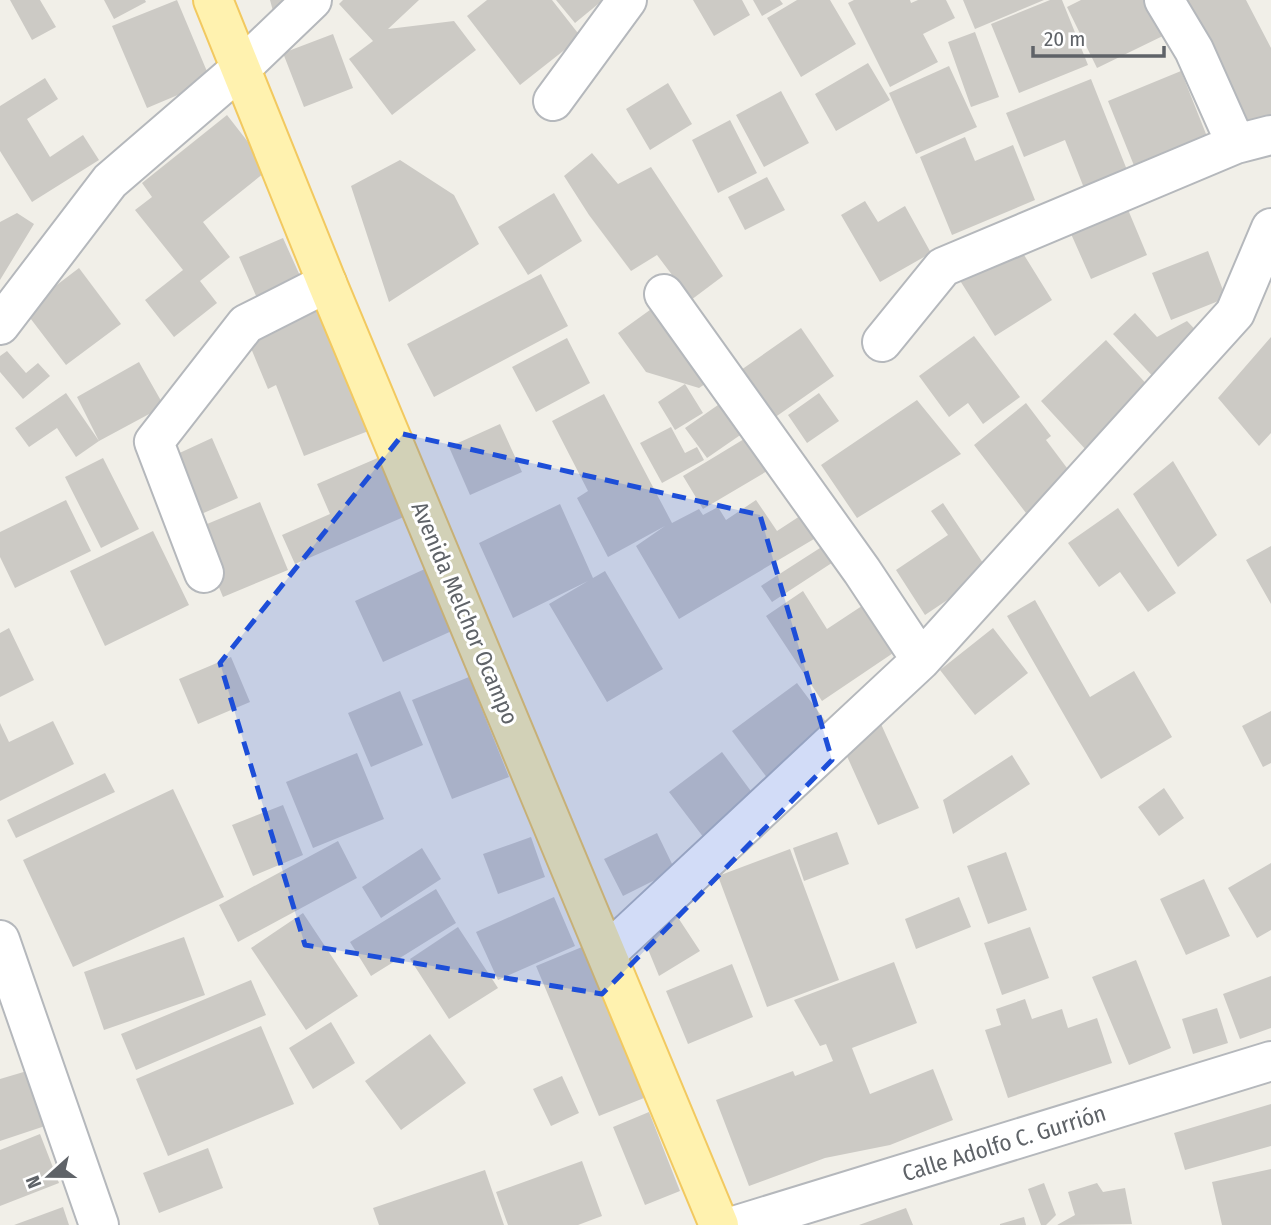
<svg xmlns="http://www.w3.org/2000/svg" width="1271" height="1225" font-family="'Fira Sans Condensed',sans-serif">
  <style>
    .building { fill: #cccac5 }
    .lines { fill: none; stroke-linecap: round; stroke-linejoin: round }
    .minor-casing { stroke: #b5b8bc; stroke-width: 42 }
    .major-casing { stroke: #f2c960; stroke-width: 42 }
    .minor { stroke: #fff; stroke-width: 38 }
    .major { stroke: #fff2af; stroke-width: 38 }
    .marked { fill: #1d4ed8; fill-opacity: 0.2; stroke: #1d4ed8; stroke-width: 5; stroke-dasharray: 14 9; stroke-linejoin: round }
    .labels { text-anchor: middle; stroke-width: 6; stroke-linejoin: round; paint-order: stroke }
    .street-label { font-size: 23px; fill: #5f6368; stroke: #fff }
  </style>
  <rect width="100%" height="100%" fill="#f1efe8"/>
  <path class="building" d="M10,0h30l16,27 -24,13z
    M104,0h41l1,2 -32,17z
    M177,0l34,81 -64,27 -35,-82z
    M270,0h17l-14,11z
    M343,0h76l-31,29 66,-8 22,29 -84,65 -43,-56 24,-18 -34,-37z
    M487,0h65l29,37 -61,48 -53,-69z
    M556,0h47l-28,23z
    M693,0h49l8,15 -36,21z
    M753,0h27l3,4 -21,12z
    M797,0h33l26,44 -55,33 -34,-59z
    M854,0h56l1,3 7,-3h28l9,18 -32,16 15,28 -48,25 -42,-84z
    M963,0h81l-69,29z
    M1050,0h12l26,65 -69,28 -28,-69z
    M1081,0h74l16,32 -74,36 -30,-61z
    M1182,0h64l25,48v71l-20,13z
    M975,32l24,65 -28,10 -23,-65z
    M333,34l20,54 -49,19 -21,-54z
    M868,63l22,37 -54,31 -21,-37z
    M949,66l28,61 -61,27 -27,-61z
    M1181,71l27,68 -73,29 -27,-67z
    M45,78l13,21 -31,20 23,38 33,-22 16,25 -67,42 -32,-51v-45z
    M1091,79l36,91 -43,18 -19,-48 -41,17 -18,-44z
    M668,83l24,41 -42,26 -24,-41z
    M781,91l28,52 -45,24 -28,-52z
    M227,115l42,54 -66,53 27,35 -30,24 17,22 -43,34 -29,-37 38,-30 -48,-60 17,-13 -10,-14z
    M730,120l27,53 -39,20 -26,-53z
    M965,137l10,24 38,-16 22,55 -83,35 -32,-78z
    M592,153l26,31 33,-17 72,109 -32,24 -34,-45 -26,16 -42,-56 -25,-39z
    M400,160l54,35 25,49 -90,58 -38,-116z
    M767,177l18,33 -40,20 -17,-33z
    M554,193l28,48 -54,34 -30,-48z
    M1121,193l26,62 -56,24 -27,-61z
    M865,201l13,21 27,-16 26,47 -51,29 -39,-67z
    M17,213l17,11 -34,56v-58z
    M283,238l18,40 -44,20 -18,-41z
    M1016,242l36,58 -57,36 -36,-57z
    M1208,251l18,47 -55,22 -19,-47z
    M79,268l42,56 -55,41 -42,-55z
    M541,274l27,52 -134,71 -27,-53z
    M661,302l53,76 -15,10 -53,-16 -28,-39z
    M322,309l49,121 -67,26 -28,-71 -8,4 -20,-48z
    M1135,313l22,24 30,-16 19,20 -46,43 -47,-50z
    M801,328l33,48 -60,42 -33,-48z
    M974,336l46,61 -37,27 -15,-21 -19,14 -30,-41z
    M1271,337v96l-12,13 -41,-48z
    M567,338l23,45 -54,29 -24,-45z
    M1106,340l46,50 -65,61 -46,-50z
    M7,351l19,22 12,-10 12,13 -27,23 -23,-27v-16z
    M139,362l25,44 -65,35 -23,16 -19,-29 -28,19 -14,-19 51,-35 33,48 -22,-44z
    M685,384l18,29 -28,17 -17,-28z
    M819,393l20,28 -32,22 -19,-28z
    M604,394l68,129 27,-14 4,6 15,-8 8,13 30,-20 21,31 23,-15 14,23 -135,80 -43,-73 29,-20 -57,31 -31,-59 11,-7 -36,-70z
    M728,398l21,31 -42,29 -22,-30z
    M917,400l44,54 -104,64 -36,-53z
    M1026,403l25,33 -5,4 27,36 -47,37 -52,-68z
    M500,424l22,48 -52,23 -21,-48z
    M671,427l14,26 12,-6 7,13 -42,23 -22,-40z
    M749,436l30,28 -76,45 -20,-33z
    M212,438l26,60 -39,17 -26,-59z
    M380,457l26,59 -111,48 -13,-29 48,-21 -13,-30z
    M103,458l36,71 -38,19 -36,-71z
    M1173,461l44,74 -39,32 -45,-73z
    M66,500l25,51 -76,37 -15,-31v-25z
    M260,502l28,68 -65,27 -28,-68z
    M943,503l46,69 -64,43 -29,-45 52,-35 -17,-24z
    M560,504l33,74 12,-7 58,98 -56,33 -58,-98 39,-23 -75,37 -34,-75z
    M1118,508l58,85 -28,19 -28,-40 -21,15 -31,-44z
    M153,531l36,74 -84,41 -35,-75z
    M834,539l10,16 -72,47 -11,-16z
    M1271,546v58l-25,-44z
    M427,568l27,62 -71,32 -28,-61z
    M803,591l24,38 47,-31 31,47 -83,56 -56,-85z
    M1035,600l55,97 44,-26 38,66 -71,42 -94,-163z
    M9,628l25,52 -34,17v-64z
    M993,628l35,45 -53,42 -35,-45z
    M231,657l19,45 -52,22 -19,-45z
    M469,677l40,100 -57,22 -40,-99z
    M797,683l35,47 -64,49 -36,-48z
    M400,691l23,54 -52,22 -23,-54z
    M1271,711v52l-8,4 -21,-41z
    M53,721l21,43 -74,37v-78l9,19z
    M881,724l38,84 -41,17 -32,-71z
    M722,752l34,46 -52,40 -35,-46z
    M357,753l27,66 -71,29 -27,-66z
    M1012,755l18,29 -77,50 -10,-34z
    M105,773l10,19 -99,46 -9,-18z
    M1164,788l20,30 -25,18 -21,-29z
    M173,789l51,108 -151,70 -50,-107z
    M283,805l20,50 -50,21 -21,-51z
    M837,832l12,32 -45,17 -11,-33z
    M657,833l18,37 -52,26 -19,-37z
    M531,837l14,40 -47,17 -15,-40z
    M338,841l19,37 -119,64 -19,-37z
    M422,848l19,31 -60,39 -19,-31z
    M790,849l49,131 -72,27 -49,-131z
    M1006,852l21,58 -39,14 -21,-58z
    M1271,863v67l-14,8 -29,-50z
    M1204,879l26,57 -44,19 -26,-56z
    M436,889l20,34 -85,53 -21,-34z
    M554,897l21,49 -77,34 -22,-48z
    M959,897l12,30 -55,22 -11,-30z
    M303,913l55,83 -52,34 -55,-82z
    M675,913l25,38 -41,25 -16,-39z
    M458,927l40,61 -49,31 -39,-60z
    M1030,927l19,51 -47,17 -18,-52z
    M184,937l21,58 -101,35 -20,-58z
    M582,947l62,151 -45,18 -63,-150z
    M1136,960l35,88 -42,17 -37,-88z
    M894,962l23,61 -65,25 18,46 63,-25 20,51 -63,25 -65,13 -76,28 -33,-86 77,-29 2,5 38,-15 -7,-17 -6,2 -26,-46z
    M732,964l21,53 -65,27 -22,-53z
    M1271,976v52l-31,11 -17,-45z
    M251,980l15,35 -130,55 -15,-36z
    M1025,999l7,20 30,-10 6,19 29,-10 15,45 -104,35 -23,-68 16,-5 -5,-16z
    M1217,1008l11,35 -35,11 -11,-35z
    M331,1022l24,41 -42,26 -24,-41z
    M261,1026l33,78 -126,52 -32,-77z
    M430,1034l36,49 -65,47 -36,-49z
    M27,1071l18,55 -45,15v-62z
    M562,1076l17,37 -28,13 -18,-37z
    M1271,1104v42l-86,24 -11,-37z
    M649,1112l31,79 -35,14 -32,-78z
    M40,1134l19,49 -59,23v-56z
    M208,1148l15,40 -64,25 -16,-40z
    M582,1161l20,55 -24,9h-70l-12,-33z
    M1271,1169v56h-49l-10,-43z
    M485,1170l19,55h-125l-6,-17z
    M1044,1183l12,32 -10,10h-5l-13,-36z
    M1097,1183l6,9 22,-4 7,36 -75,1 18,-10 -7,-23z
    M63,1207l6,18h-55z
    M906,1208l7,17h-54z
    M1024,1217l2,8h-26v-1z"/>
  <g class="lines">
    <defs>
      <path id="minor" d="M1164,0l30,50 42,94
        M553,101l74,-101
        M664,294l198,277 59,89
        M0,325l110,-144 130,-112 72,-69
        M882,342l61,-75 293,-123 35,-9
        M204,573l-50,-131 92,-118 81,-41
        M0,940l99,285
        M607,953l314,-293 314,-347 36,-85
        M737,1225l534,-164"/>
      <path id="major" d="M213,0l114,283 392,942"/>
    </defs>
    <use href="#minor" class="minor-casing"/>
    <use href="#major" class="major-casing"/>
    <use href="#minor" class="minor"/>
    <use href="#major" class="major"/>
  </g>
  <path class="marked" d="M403,434l357,81 72,245 -230,234 -297,-49 -85,-282z"/>
  <g class="labels">
    <g class="street-label">
      <text transform="translate(465 613) rotate(67)" y="8">Avenida Melchor Ocampo</text>
      <text transform="translate(1004 1143) rotate(-17)" y="8">Calle Adolfo C. Gurrión</text>
    </g>
  </g>
  <g transform="translate(49 1176) rotate(249)" stroke="#ffffff" stroke-width="5" paint-order="stroke">
  <path d="M0-5L12 26L0 18L-12 26Z" fill="#5f6368"/>
  <text y="-10" font-size="19" font-weight="bold" text-anchor="middle" fill="#5f6368">N</text>
  </g>
  <path d="M1033 46v10h131v-10" fill="none" stroke="#5f6368" stroke-width="3.5"/>
  <text x="1044" y="46" font-size="21" fill="#5f6368" stroke="#ffffff" stroke-width="5" paint-order="stroke">20 m</text>
</svg>
